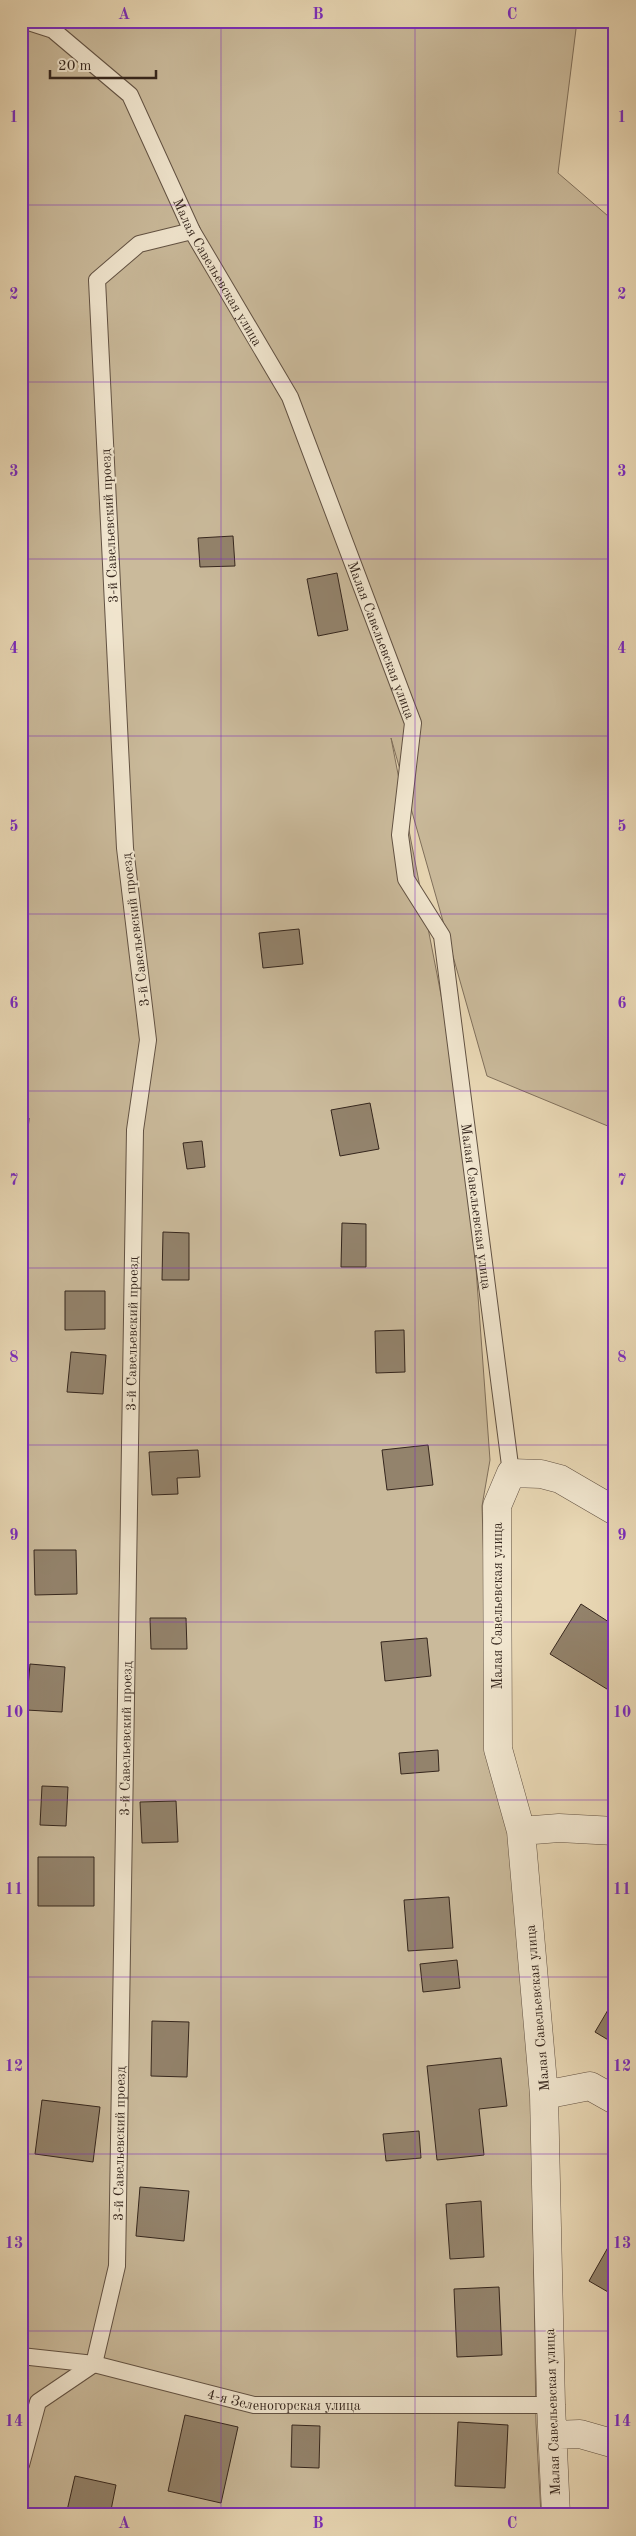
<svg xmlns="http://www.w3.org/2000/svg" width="636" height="2536" font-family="'Old Standard TT',serif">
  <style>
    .green { fill: #caba9b; stroke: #80705c }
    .building { fill: #93836c; stroke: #35261d }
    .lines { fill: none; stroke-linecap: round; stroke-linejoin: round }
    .service-casing { stroke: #625243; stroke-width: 18 }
    .minor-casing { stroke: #625243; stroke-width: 29 }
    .service { stroke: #f1e6cf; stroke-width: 16 }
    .minor { stroke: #f1e6cf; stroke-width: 28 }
    .grid { fill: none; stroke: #7b2cbf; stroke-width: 1; stroke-opacity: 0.55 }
    .labels { text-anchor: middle; stroke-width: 4; stroke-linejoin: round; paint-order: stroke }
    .street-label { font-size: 14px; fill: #35261d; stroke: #f1e6cf }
    .neatline { fill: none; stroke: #7b2cbf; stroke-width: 2 }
    .grid-label { font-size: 16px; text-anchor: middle; font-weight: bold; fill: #7b2cbf }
  </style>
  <rect width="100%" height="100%" fill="#e9d8b5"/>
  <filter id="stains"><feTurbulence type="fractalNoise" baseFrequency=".004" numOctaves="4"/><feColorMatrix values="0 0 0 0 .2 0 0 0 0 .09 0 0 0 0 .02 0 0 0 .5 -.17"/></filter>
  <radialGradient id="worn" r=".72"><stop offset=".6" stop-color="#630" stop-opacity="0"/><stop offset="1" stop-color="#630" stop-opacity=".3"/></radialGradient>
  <path class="green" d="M21,21h556l-19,152 57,49v907l-128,-53 -96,-338 74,380 25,342 -8,46 8,242 24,85 17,241 5,349 5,92h-520z"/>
  <path class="building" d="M233,536l2,30 -35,1 -2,-29z
    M337,573l11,57 -30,6 -11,-57z
    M299,929l4,35 -40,4 -4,-35z
    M370,1103l9,46 -39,7 -9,-46z
    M21,1117l8,1 -3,38h-5z
    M202,1141l3,26 -18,2 -4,-26z
    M342,1223l24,1v43h-25z
    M163,1232l26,1v47h-27z
    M65,1291h40v38l-40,1z
    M404,1330l1,42 -29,1 -1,-42z
    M71,1352l35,3 -3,39 -36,-2z
    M428,1445l5,40 -46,5 -5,-40z
    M198,1450l2,27 -23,1 1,16 -26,1 -3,-43z
    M34,1550h42l1,44 -42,1z
    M581,1604l34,22v68l-65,-40z
    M150,1618h36l1,31h-36z
    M427,1638l4,38 -46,5 -4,-39z
    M30,1664l35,3 -3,45 -36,-2z
    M438,1750l1,21 -38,3 -2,-21z
    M42,1786l26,1 -2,39 -26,-1z
    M176,1801l2,41 -36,1 -2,-41z
    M38,1857h56v49h-56z
    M449,1897l4,51 -45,3 -4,-51z
    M457,1960l3,28 -37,4 -3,-28z
    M615,1998v46l-20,-12z
    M152,2021l37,1 -2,55 -36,-1z
    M501,2058l6,48 -28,3 5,46 -47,5 -10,-94z
    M42,2100l58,7 -7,55 -58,-8z
    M419,2131l2,27 -35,3 -3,-27z
    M140,2187l49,4 -5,50 -48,-5z
    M481,2201l3,56 -34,2 -4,-55z
    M615,2235v61l-26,-15z
    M499,2287l3,68 -45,2 -3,-68z
    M185,2415l53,12 -17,76 -53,-12z
    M458,2422l50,3 -3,63 -50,-2z
    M292,2425l28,1 -1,42 -28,-1z
    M75,2476l41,9 -6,30h-44z"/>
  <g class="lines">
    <defs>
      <g id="service">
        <path id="s1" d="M25,21l28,9 77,65 62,136 98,166 123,326 -13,112 6,44 36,57 69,537"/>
        <path id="s2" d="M21,2356l73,8 160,41h297"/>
        <path id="s3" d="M21,2465l17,-63 56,-38 23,-98 18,-1136 13,-90 -23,-192 -28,-568 42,-36 53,-13"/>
      </g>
      <path id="minor" d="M521,1831l38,-3 56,3
        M544,2095l46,-9 25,14
        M553,2435l27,-1 35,10
        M556,2515l-5,-110 -7,-310 -23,-264 -23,-82 -1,-243 14,-33 30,1 19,5 55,32"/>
    </defs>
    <use href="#service" class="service-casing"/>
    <use href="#minor" class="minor-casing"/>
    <use href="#service" class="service"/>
    <use href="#minor" class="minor"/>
  </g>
  <path class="grid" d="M221,21v2494M415,21v2494M21,205h594M21,382h594M21,559h594M21,736h594M21,914h594M21,1091h594M21,1268h594M21,1445h594M21,1622h594M21,1800h594M21,1977h594M21,2154h594M21,2331h594"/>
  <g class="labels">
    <g class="street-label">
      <text dy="5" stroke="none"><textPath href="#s1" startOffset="328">Малая Савельевская улица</textPath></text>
      <text transform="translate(109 526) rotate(-93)" y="5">3-й Савельевский проезд</text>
      <text dy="5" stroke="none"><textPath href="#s1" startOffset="732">Малая Савельевская улица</textPath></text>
      <text transform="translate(135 930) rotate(-97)" y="5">3-й Савельевский проезд</text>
      <text dy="5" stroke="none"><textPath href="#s1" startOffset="1318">Малая Савельевская улица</textPath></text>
      <text dy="5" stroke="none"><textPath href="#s3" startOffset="1166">3-й Савельевский проезд</textPath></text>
      <text transform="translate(497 1606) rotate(-90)" y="5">Малая Савельевская улица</text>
      <text dy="5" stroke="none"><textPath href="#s3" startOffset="761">3-й Савельевский проезд</textPath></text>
      <text transform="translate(537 2008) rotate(-95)" y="5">Малая Савельевская улица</text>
      <text dy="5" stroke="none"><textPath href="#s3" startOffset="356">3-й Савельевский проезд</textPath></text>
      <text dy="5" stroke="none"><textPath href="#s2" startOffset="268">4-я Зеленогорская улица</textPath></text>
      <text transform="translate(552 2412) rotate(-92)" y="5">Малая Савельевская улица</text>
    </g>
  </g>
  <rect width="636" height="2536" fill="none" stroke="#e9d8b5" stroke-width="55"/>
  <path d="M50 70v8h106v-8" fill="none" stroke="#35261d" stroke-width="2.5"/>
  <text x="58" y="70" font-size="15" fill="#35261d" stroke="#f1e6cf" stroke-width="4" paint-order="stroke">20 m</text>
  <rect x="28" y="28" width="580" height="2480" class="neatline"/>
  <g class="grid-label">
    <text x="124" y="19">A</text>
    <text x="318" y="19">B</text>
    <text x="512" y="19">C</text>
    <text x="14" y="122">1</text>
    <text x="622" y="122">1</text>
    <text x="14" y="299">2</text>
    <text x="622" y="299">2</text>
    <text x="14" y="476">3</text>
    <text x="622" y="476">3</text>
    <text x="14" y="653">4</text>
    <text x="622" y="653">4</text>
    <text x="14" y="831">5</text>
    <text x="622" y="831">5</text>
    <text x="14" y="1008">6</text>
    <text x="622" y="1008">6</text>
    <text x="14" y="1185">7</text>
    <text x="622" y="1185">7</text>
    <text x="14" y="1362">8</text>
    <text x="622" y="1362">8</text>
    <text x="14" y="1540">9</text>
    <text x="622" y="1540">9</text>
    <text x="14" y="1717">10</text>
    <text x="622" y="1717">10</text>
    <text x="14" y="1894">11</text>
    <text x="622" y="1894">11</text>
    <text x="14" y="2071">12</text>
    <text x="622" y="2071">12</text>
    <text x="14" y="2248">13</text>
    <text x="622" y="2248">13</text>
    <text x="14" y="2426">14</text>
    <text x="622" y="2426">14</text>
    <text x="124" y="2528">A</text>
    <text x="318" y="2528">B</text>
    <text x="512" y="2528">C</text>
  </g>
  <rect width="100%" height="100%" filter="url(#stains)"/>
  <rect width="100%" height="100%" fill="url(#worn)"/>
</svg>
